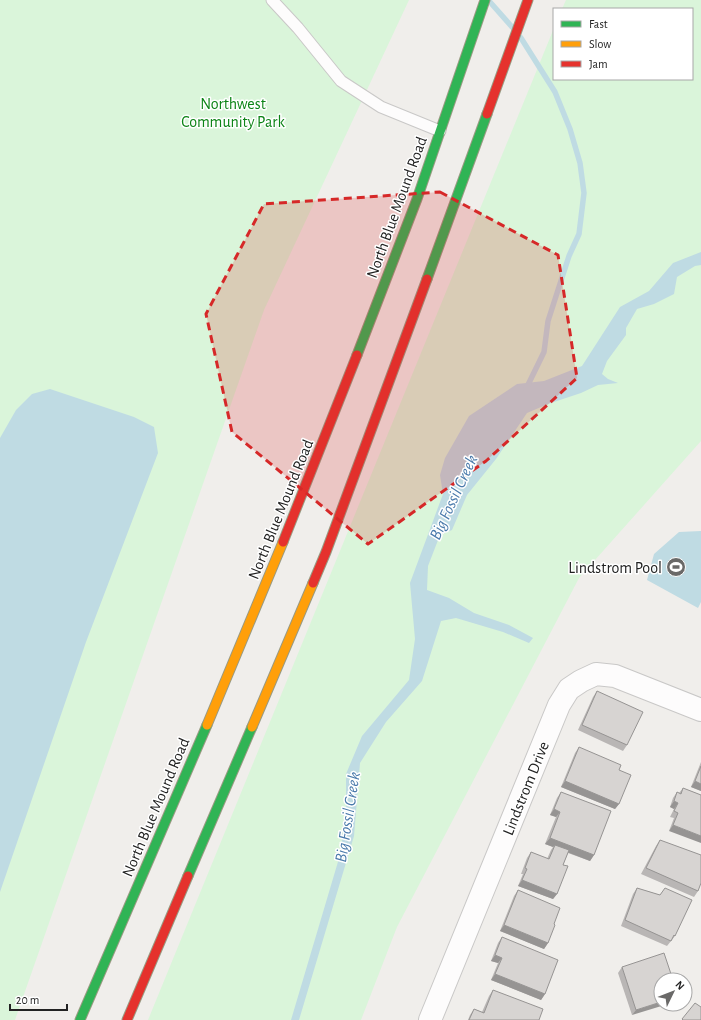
<svg xmlns="http://www.w3.org/2000/svg" width="701" height="1020" font-family="'Alegreya Sans',sans-serif">
  <style>
    .park { fill: #daf5da }
    .water { fill: #bfdbe3 }
    .lines { fill: none; stroke-linecap: round; stroke-linejoin: round }
    .stream { stroke: #bfdbe3; stroke-width: 5.5 }
    .lane-casing { stroke: #c9c8c7; stroke-width: 13 }
    .street-casing { stroke: #c9c8c7; stroke-width: 24 }
    .fast-casing { stroke: #999a82; stroke-width: 11 }
    .slow-casing { stroke: #999a82; stroke-width: 11 }
    .jam-casing { stroke: #999a82; stroke-width: 11 }
    .lane { stroke: #fdfcfc; stroke-width: 11 }
    .street { stroke: #fdfcfc; stroke-width: 22 }
    .fast { stroke: #30b455; stroke-width: 9 }
    .slow { stroke: #ff9f0a; stroke-width: 9 }
    .jam { stroke: #e5322d; stroke-width: 9 }
    .wall { fill: #b9b6b5 }
    .shaded-wall { fill: #969493 }
    .building { fill: #d7d4d2; stroke: #969493 }
    .marked { fill: #d62828; fill-opacity: 0.2; stroke: #d62828; stroke-width: 3; stroke-dasharray: 8 5; stroke-linejoin: round }
    .labels { text-anchor: middle; stroke-width: 3; stroke-linejoin: round; paint-order: stroke }
    .park-label { font-size: 16px; fill: #0c8416; stroke: #fff }
    .street-label { font-size: 16px; fill: #222; stroke: #fff }
    .poi-label { font-size: 16px; fill: #222; stroke: #fff; text-anchor: end }
    .water-label { font-size: 17px; font-style: italic; fill: #4a7aab; stroke: #fff }
  </style>
  <rect width="100%" height="100%" fill="#f0eeeb"/>
  <path class="park" d="M0,0h409l-145,310 -249,710h-15z
    M566,0h135v441l-122,137 -182,349 -36,93h-213l406,-992v51h138v-70h-130z"/>
  <path class="water" d="M701,252v13l-6,1 -18,11 -3,17 -20,10 -17,5 -11,19v7l-19,26 -5,13 6,5 10,4 -20,2 -17,8 -33,11 -21,9 -31,46 -29,36 -15,35 -12,5 -12,31 -1,24 22,8 25,15 35,12 24,13 -4,5 -26,-11 -47,-14 -15,3 -19,60 -36,41 -26,41 -6,73 -55,184h-8l49,-165 6,-48v-33l16,-38 47,-56 6,-41 -5,-56 33,-89 -3,-19 5,-17 24,-42 48,-32 27,-3 38,-15 38,-59 29,-16 24,-28z
    M50,389l84,28 20,10 4,26 -72,189 -86,250v-454l16,-28 16,-16z
    M701,531v71l-3,6 -51,-28 7,-26 25,-22z"/>
  <g class="lines">
    <path class="stream" d="M490,2l22,25
      M521,38l34,54 15,37 10,34 4,30 -5,41 -10,22 -21,65 -4,31 -18,37"/>
    <defs>
      <path id="lane" d="M272,0l26,28 43,53 40,26 59,24"/>
      <path id="street" d="M430,1020l129,-315 10,-16 12,-8 15,-7 19,2 86,34"/>
      <path id="fast" d="M427,279l60,-165
        M357,355l60,-156 68,-199
        M188,876l64,-149
        M80,1020l127,-295"/>
      <path id="slow" d="M207,725l76,-183
        M252,727l61,-144"/>
      <path id="jam" d="M487,114l41,-114
        M283,542l74,-187
        M313,583l13,-31 101,-273
        M127,1020l61,-144"/>
    </defs>
    <use href="#lane" class="lane-casing"/>
    <use href="#street" class="street-casing"/>
    <use href="#fast" class="fast-casing"/>
    <use href="#slow" class="slow-casing"/>
    <use href="#jam" class="jam-casing"/>
    <use href="#lane" class="lane"/>
    <use href="#street" class="street"/>
    <use href="#fast" class="fast"/>
    <use href="#slow" class="slow"/>
    <use href="#jam" class="jam"/>
  </g>
  <path class="wall" d="M597,691l30,54 -4,6 -45,-21 15,-33z
    M579,747l40,57 -4,5 -54,-22 14,-34z
    M701,762v29l-10,-4z
    M683,788l18,7 -32,36 5,-13 -4,-1 4,-8 -4,-2 3,-9 4,-6 2,1z
    M561,792l33,63 -4,6 -22,-8 -5,12 -6,29 -4,5 -35,-13 5,-12h-2l6,-16 4,-6 16,7 4,-9 2,-3 -8,-3 11,-27 -6,-2 7,-17z
    M660,840l38,51 -4,6 -53,-23 15,-28z
    M637,888l23,7 5,-7 10,48 -8,10 -46,-20 12,-32z
    M518,890l36,34 -6,19 -4,6 -44,-18 14,-35z
    M502,937l43,57 -4,6 -50,-20 7,-17 -7,-2 7,-18z
    M622,967l51,13 -41,35 -14,-42z
    M493,990l46,30h-71l2,-5 4,-6 8,3 7,-16z"/>
  <path class="shaded-wall" d="M565,781l54,23 -4,5 -54,-22z
    M695,781l6,3v7l-10,-4z
    M674,801l4,2 -4,6 -4,-2z
    M554,809l6,3 -4,5 -6,-2z
    M673,825l28,11v7l-32,-12z
    M550,838l44,17 -4,6 -36,-14 1,-2 -2,2 -8,-3z
    M522,880l35,14 -4,5 -35,-13z
    M504,925l44,18 -4,6 -44,-18z
    M495,955l7,3 -4,5 -7,-2z
    M495,974l50,20 -4,6 -50,-20z
    M661,1002v2h7l-36,11 4,-5z"/>
  <path class="building" d="M597,691l46,21 -16,33 -45,-20z
    M579,747l42,18 -2,5 12,5 -12,29 -54,-23z
    M701,766v18l-6,-3z
    M683,788l18,7v41l-28,-11 5,-12 -4,-2 4,-8 -4,-2 3,-9 4,2z
    M561,792l50,19 -17,44 -44,-17 10,-26 -6,-3z
    M660,840l41,15v28l-3,8 -52,-23z
    M555,845l14,5 -6,15 5,1 -11,28 -35,-14 5,-11 -2,-1 6,-16 18,7z
    M637,888l23,7 5,-7 27,12 -17,36 -1,-1 -3,6 -46,-21z
    M518,890l42,18 -6,16 1,1 -7,18 -44,-18z
    M502,937l56,23 -13,34 -50,-20 7,-16 -7,-3z
    M664,953l9,27h-12v22l-25,8 -14,-43z
    M493,990l50,19 -4,11h-70l5,-11 10,4z
    M695,1003l6,4v13h-18l-1,-1z"/>
  <path class="marked" d="M440,192l118,63 19,123 -91,83 -118,83 -136,-112 -26,-118 58,-110z"/>
  <defs>
    <symbol id="stadium-disc" viewBox="-11 -11 22 22"><circle r="9.5" fill="#6a6968" stroke="#fff"/><path d="M0-5a6.5 5 0 1 0 0 10a6.5 5 0 1 0 0-10ZM-3.5-1.8h7v3.6h-7Z" fill="#fff"/></symbol>
  </defs>
  <g fill-rule="evenodd">
    <use href="#stadium-disc" x="665" y="556" width="22" height="22"/>
  </g>
  <g class="labels">
    <g class="park-label">
      <text x="233" y="109">Northwest<tspan x="233" dy="18">Community Park</tspan></text>
    </g>
    <g class="street-label">
      <text transform="translate(396 207) rotate(-70)" y="6">North Blue Mound Road</text>
      <text transform="translate(280 509) rotate(-68)" y="6">North Blue Mound Road</text>
      <text transform="translate(525 788) rotate(-68)" y="6">Lindstrom Drive</text>
      <text transform="translate(155 807) rotate(-67)" y="6">North Blue Mound Road</text>
    </g>
    <g class="poi-label">
      <text x="662" y="573">Lindstrom Pool</text>
    </g>
    <g class="water-label">
      <text transform="translate(453 497) rotate(-65)" y="6">Big Fossil Creek</text>
      <text transform="translate(347 817) rotate(-81)" y="6">Big Fossil Creek</text>
    </g>
  </g>
  <rect x="553" y="8" width="140" height="72" fill="#ffffff" stroke="#a7a7a7"/>
  <rect x="561" y="21" width="20" height="6" fill="#30b455" stroke="#a7a7a7"/>
  <text x="589" y="28" font-size="12" fill="#222222">Fast</text>
  <rect x="561" y="41" width="20" height="6" fill="#ff9f0a" stroke="#a7a7a7"/>
  <text x="589" y="48" font-size="12" fill="#222222">Slow</text>
  <rect x="561" y="61" width="20" height="6" fill="#e5322d" stroke="#a7a7a7"/>
  <text x="589" y="68" font-size="12" fill="#222222">Jam</text>
  <g transform="translate(673 992) rotate(47)"><circle r="19" fill="#ffffff" stroke="#a7a7a7"/>
  <path d="M0-3L7 15L0 10L-7 15Z" fill="#6a6968"/>
  <text y="-6" font-size="11" font-weight="bold" text-anchor="middle" fill="#222222">N</text>
  </g>
  <path d="M10 1004v6h57v-6" fill="none" stroke="#222222" stroke-width="2"/>
  <text x="16" y="1004" font-size="12" fill="#222222" stroke="#ffffff" stroke-width="3" paint-order="stroke">20 m</text>
</svg>
